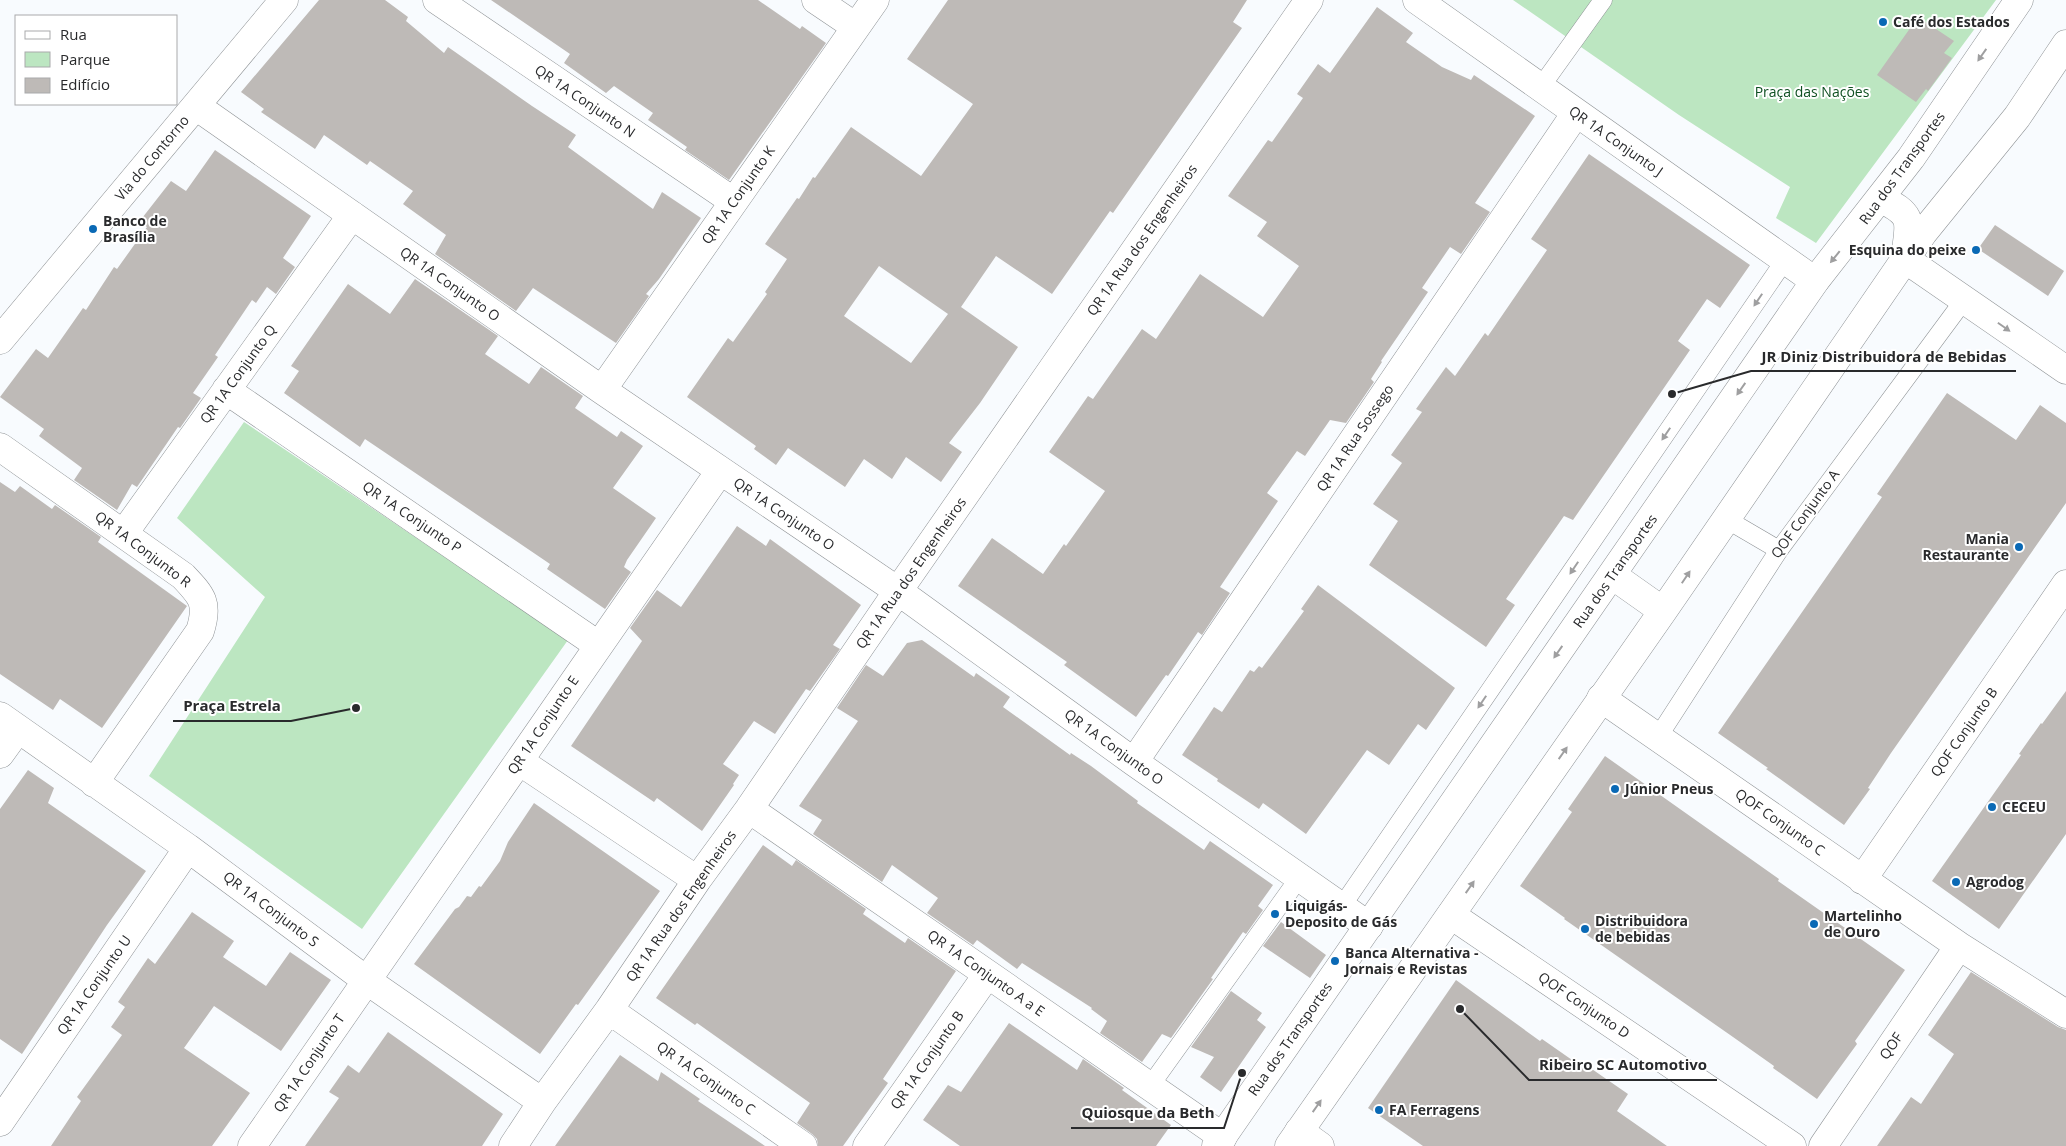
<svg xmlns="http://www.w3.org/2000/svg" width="2066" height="1146" font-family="'Open Sans',sans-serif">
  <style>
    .green { fill: #bce6c1 }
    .building { fill: #bebab7; fill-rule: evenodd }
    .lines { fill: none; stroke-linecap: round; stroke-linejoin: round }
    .service-casing { stroke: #8f9396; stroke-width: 19 }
    .minor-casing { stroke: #8f9396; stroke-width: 29 }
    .tertiary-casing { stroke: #8f9396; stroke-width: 29 }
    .service { stroke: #fff; stroke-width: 18 }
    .minor { stroke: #fff; stroke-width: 28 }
    .tertiary { stroke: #fff; stroke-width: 28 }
    .oneway { fill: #9f9fa0 }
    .poi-dot { fill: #0a69b5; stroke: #fff; stroke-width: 2 }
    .labels { text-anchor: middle; stroke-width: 4; stroke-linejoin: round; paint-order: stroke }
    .poi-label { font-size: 14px; font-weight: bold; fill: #292a2c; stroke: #fff; text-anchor: start }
    .park-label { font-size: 14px; fill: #0e4f21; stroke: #fff }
    .street-label { font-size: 14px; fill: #292a2c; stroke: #fff }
    .leader { fill: none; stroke: #292a2c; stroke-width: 2 }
    .callout-dot { fill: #292a2c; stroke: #fff; stroke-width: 2 }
    .callout-label { font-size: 15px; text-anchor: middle; font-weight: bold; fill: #292a2c; stroke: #fff; stroke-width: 4; stroke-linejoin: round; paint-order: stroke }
  </style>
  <rect width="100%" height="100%" fill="#f8fbfe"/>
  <path class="green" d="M1513,0h483l-180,243 -40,-25 14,-31 -111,-72z
    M244,422l324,218 -206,289 -213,-153 116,-179 -88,-79z"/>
  <path class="building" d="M319,0h66l23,17 -2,4 38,32 4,-6 84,59 44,29 -8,12 85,62 9,-17 39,26 -42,61 -13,15 3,2 -33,47 -83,-55 -17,23 -81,-57 11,-19 -43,-31 10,-13 -43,-30 -3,4 -43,-30 -9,14 -54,-37 3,-3 -23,-17z
    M491,0h267l42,29 2,-3 24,17 -97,137 -44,-30 2,-3 -39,-27 5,-7 -39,-27 -8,7 -42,-30 6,-9z
    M948,0h299l-14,22 9,6 -129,185 -3,-2 -58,83 -56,-38 -35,51 57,40 -38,56 -31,40 13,9 -21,30 -35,-25 -14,22 -28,-20 -19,28 -57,-39 -12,17 -22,-16 2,-3 -69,-49 41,-59 5,4 34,-48 -2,-2 22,-33 -22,-15 32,-46 2,1 14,-22 2,1 36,-51 70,49 52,-72 -66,-45zM879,266l69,48 -37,49 -67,-47z
    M1377,7l36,26 -7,9 36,25 29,13 3,-5 61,41 -60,87 15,9 -29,42 -11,-7 -28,41 6,4 -47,69 1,1 -11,17 3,3 -28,41 -16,-3 -25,36 -8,-5 -30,42 11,8 -58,86 10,6 -28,42 -4,-3 -30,44 -2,-1 -30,42 -72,-52 3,-3 -109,-76 34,-48 51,36 21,-30 2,2 39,-55 -56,-39 39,-56 5,3 49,-70 14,10 44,-65 63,43 36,-51 -42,-30 10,-14 -39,-26 40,-56 4,2 31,-44 -6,-4 21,-30 12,9z
    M1918,17l36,24 -10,12 8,5 -24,33 -2,-2 -10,13 -39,-27z
    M215,150l96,66 -28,42 12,9 -19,27 -9,-7 -11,16 -4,-3 -37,55 3,2 -25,36 8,5 -21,30 -2,-1 -41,60 -5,-3 -15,26 -43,-30 8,-12 -43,-32 5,-7 -44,-32 36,-48 12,9 35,-50 3,2 28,-43 3,2 30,-42 -8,-5 32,-41 15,10z
    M1589,154l161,111 -30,43 -13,-9 -29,42 12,9 -117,170 -9,-4 -58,83 9,6 -29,42 -117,-82 29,-44 -25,-17 29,-41 -11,-8 31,-43 -6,-3 30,-42 9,9 30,-43 3,3 59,-86 -16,-11z
    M1995,225l69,46 -16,25 -70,-47z
    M415,279l83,57 -13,18 44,30 12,-17 42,29 -8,12 42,29 4,-6 22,15 -30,42 43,30 -29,42 -3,7 7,5 -26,37 -58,-40 3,-5 -185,-125 -5,8 -76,-54 15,-22 -8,-5 57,-82 42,30z
    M1947,393l69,47 24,-35 26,18v80l-175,250 -23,35 2,1 -26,36 -78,-56 2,-1 -50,-35 164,-236 -5,-3z
    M0,482l15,10 5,-6 32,23 3,-4 46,32 -3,5 89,64 -85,122 -42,-29 -7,11 -53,-36z
    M737,526l29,20 4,-7 91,66 -28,40 7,4 -30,42 -4,-2 -31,45 -21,-13 -31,43 16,11 -6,9 1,1 -32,46 -45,-33 -3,4 -83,-56 71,-105 -12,-13 27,-38 24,17z
    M1318,585l137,103 -29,42 -8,-6 -29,41 -22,-15 -61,84 -43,-31 -4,6 -42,-28 1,-2 -36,-24 32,-48 8,5 28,-42 4,2 5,-6 3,2 42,-57 -3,-2z
    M922,640l52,37 2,-4 34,24 -7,10 67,48 1,-2 20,13 47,35 -1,2 67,47 6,-9 63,44 -15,21 5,4 -17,24 -3,-2 -32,46 2,1 -42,59 -9,-4 -20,28 -42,-29 7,-12 -16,-12 1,-1 -70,-45 -5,6 -40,-29 -4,5 -46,-32 11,-15 -46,-33 -10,17 -69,-48 9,-14 -23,-14 59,-85 -21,-13 29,-43 17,11 24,-33z
    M2066,691v143l-67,95 -67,-48 89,-126 -2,-1 22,-31 1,1z
    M1605,756l174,123 -1,2 127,89 -50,71 2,3 -40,55 -44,-31 1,-2 -41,-29 -169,-118 1,-1 -45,-32 52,-74 -4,-3z
    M28,770l26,18 -6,15 98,68 -39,54 -85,129 -22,-15v-230z
    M534,803l126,88 -82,114 -2,-1 -36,50 -126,-90 41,-55 4,-2 8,-11 4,1 8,-11 2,1 19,-26 8,-19z
    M763,845l29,21 4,-6 70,49 -3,5 42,29 3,-5 48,33 -73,108 5,4 -45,63h-25l-1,-7 -5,-5 -15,-11 13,-20 -113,-80 -2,2 -39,-27z
    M192,912l42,29 -11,16 43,29 24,-34 41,28 -50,71 -67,-45 -30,42 66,45 -38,53h-161l30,-45 -4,-4 45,-62 -11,-8 14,-20 -7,-5 30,-44 7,6z
    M1281,922l45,33 -16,23 -47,-32z
    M1971,972l87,55 8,3v116h-189l34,-49 10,7 33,-50 -26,-19z
    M1456,980l84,61 2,-2 43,30 1,-4 42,29 -11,17 50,35h-244l-55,-38z
    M1231,991l31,22 -5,7 9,7 -45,65 -21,-15 14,-20 -23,-10z
    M1009,1023l68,47 6,-11 41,29 -2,2 49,35 -15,21h-196l-37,-26 25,-35 13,7z
    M388,1032l115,82 -21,32h-177l34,-48 -10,-6 19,-27 11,8z
    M620,1055l38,26 3,-9 39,27 -2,2 67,45h-210z"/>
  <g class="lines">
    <defs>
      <path id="service" d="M1540,88l63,-88
        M1726,519l53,31
        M1658,737l121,-187 185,-250
        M1342,906l443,-646
        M1150,1086l149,-208"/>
      <path id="minor" d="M437,0l296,201
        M816,0l40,27
        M1417,0l398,281
        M196,106l406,284 296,201 236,171 235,164
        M1905,259l161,111
        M0,340l284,-340
        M226,390l372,255
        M602,390l273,-390
        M0,447l183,129c19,20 26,27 17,55l-106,152
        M124,533l228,-318
        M1601,698l358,248 107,68
        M0,716l188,132 178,132 176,122
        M0,754l18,-25
        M519,761l178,119
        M1134,762l442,-649
        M749,809l474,328
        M1862,880l204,-296
        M1451,915l341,231
        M609,1010l194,136
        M0,1122l188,-274
        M1299,1131l21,15
        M252,1146l468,-675
        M513,1146l29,-44 67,-92 88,-130 52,-71 149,-218 411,-591
        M867,1146l120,-171
        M1823,1146l136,-200"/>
      <path id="tertiary" d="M1881,199c35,17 28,23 24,59
        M1612,575l51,36
        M1216,1146l599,-865 96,-123 108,-158
        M1289,1146l374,-535 260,-378 94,-116 49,-73"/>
    </defs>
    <use href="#service" class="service-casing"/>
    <use href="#minor" class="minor-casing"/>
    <use href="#tertiary" class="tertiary-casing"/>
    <use href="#service" class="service"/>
    <use href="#minor" class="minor"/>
    <use href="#tertiary" class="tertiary"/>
  </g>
  <defs><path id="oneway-solid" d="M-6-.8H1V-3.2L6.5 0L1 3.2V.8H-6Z" transform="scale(1.25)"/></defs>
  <g class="oneway">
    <use href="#oneway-solid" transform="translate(1982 55) rotate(125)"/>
    <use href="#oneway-solid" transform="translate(1835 257) rotate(129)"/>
    <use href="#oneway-solid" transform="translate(1758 300) rotate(124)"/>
    <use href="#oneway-solid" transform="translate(2004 327) rotate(35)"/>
    <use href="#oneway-solid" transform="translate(1741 389) rotate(125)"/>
    <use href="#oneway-solid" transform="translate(1666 434) rotate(124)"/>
    <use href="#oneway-solid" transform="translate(1574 568) rotate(124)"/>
    <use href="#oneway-solid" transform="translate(1686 577) rotate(-56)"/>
    <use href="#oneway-solid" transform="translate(1558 652) rotate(125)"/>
    <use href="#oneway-solid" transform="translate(1482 702) rotate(124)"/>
    <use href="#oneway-solid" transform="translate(1563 753) rotate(-55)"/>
    <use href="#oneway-solid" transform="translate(1470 887) rotate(-55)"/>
    <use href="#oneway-solid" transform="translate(1317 1106) rotate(-55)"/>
  </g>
  <g class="poi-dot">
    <circle cx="1883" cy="22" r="5"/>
    <circle cx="93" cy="229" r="5"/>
    <circle cx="1976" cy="250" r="5"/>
    <circle cx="2019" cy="547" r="5"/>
    <circle cx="1615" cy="789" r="5"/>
    <circle cx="1992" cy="807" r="5"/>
    <circle cx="1956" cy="882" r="5"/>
    <circle cx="1275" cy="914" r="5"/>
    <circle cx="1814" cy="924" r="5"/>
    <circle cx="1585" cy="929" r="5"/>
    <circle cx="1335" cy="961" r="5"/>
    <circle cx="1379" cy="1110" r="5"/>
  </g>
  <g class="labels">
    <g class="poi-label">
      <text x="1893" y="27">Café dos Estados</text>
      <text x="103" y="226">Banco de<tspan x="103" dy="16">Brasília</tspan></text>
      <text x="1966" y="255" text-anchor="end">Esquina do peixe</text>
      <text x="2009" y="544" text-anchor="end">Mania<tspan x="2009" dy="16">Restaurante</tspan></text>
      <text x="1625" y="794">Júnior Pneus</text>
      <text x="2002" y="812">CECEU</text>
      <text x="1966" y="887">Agrodog</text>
      <text x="1285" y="911">Liquigás-<tspan x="1285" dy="16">Deposito de Gás</tspan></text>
      <text x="1824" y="921">Martelinho<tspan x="1824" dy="16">de Ouro</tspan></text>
      <text x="1595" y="926">Distribuidora<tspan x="1595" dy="16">de bebidas</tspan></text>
      <text x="1345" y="958">Banca Alternativa -<tspan x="1345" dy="16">Jornais e Revistas</tspan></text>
      <text x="1389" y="1115">FA Ferragens</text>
    </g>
    <g class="park-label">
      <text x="1812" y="97">Praça das Nações</text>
    </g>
    <g class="street-label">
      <text transform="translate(585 101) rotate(34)" y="5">QR 1A Conjunto N</text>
      <text transform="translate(1616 141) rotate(35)" y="5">QR 1A Conjunto J</text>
      <text transform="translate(152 158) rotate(-50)" y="5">Via do Contorno</text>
      <text transform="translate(1902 168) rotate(-54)" y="5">Rua dos Transportes</text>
      <text transform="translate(738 195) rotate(-55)" y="5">QR 1A Conjunto K</text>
      <text transform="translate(1142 240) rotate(-55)" y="5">QR 1A Rua dos Engenheiros</text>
      <text transform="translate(450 284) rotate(35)" y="5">QR 1A Conjunto O</text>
      <text transform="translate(238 374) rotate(-54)" y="5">QR 1A Conjunto Q</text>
      <text transform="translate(1355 438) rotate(-56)" y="5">QR 1A Rua Sossego</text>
      <text transform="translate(784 514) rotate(34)" y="5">QR 1A Conjunto O</text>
      <text transform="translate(1805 514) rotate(-54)" y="5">QOF Conjunto A</text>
      <text transform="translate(412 517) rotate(34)" y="5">QR 1A Conjunto P</text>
      <text transform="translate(143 549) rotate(37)" y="5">QR 1A Conjunto R</text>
      <text transform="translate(1615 571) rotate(-55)" y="5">Rua dos Transportes</text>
      <text transform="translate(911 573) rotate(-55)" y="5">QR 1A Rua dos Engenheiros</text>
      <text transform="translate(543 725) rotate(-56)" y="5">QR 1A Conjunto E</text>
      <text transform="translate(1964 732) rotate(-55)" y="5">QOF Conjunto B</text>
      <text transform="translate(1114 747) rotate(36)" y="5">QR 1A Conjunto O</text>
      <text transform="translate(1780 822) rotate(35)" y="5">QOF Conjunto C</text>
      <text transform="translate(681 906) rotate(-55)" y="5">QR 1A Rua dos Engenheiros</text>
      <text transform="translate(271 909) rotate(37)" y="5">QR 1A Conjunto S</text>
      <text transform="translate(986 973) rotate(35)" y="5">QR 1A Conjunto A a E</text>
      <text transform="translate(94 985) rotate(-55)" y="5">QR 1A Conjunto U</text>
      <text transform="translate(1584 1005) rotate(34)" y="5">QOF Conjunto D</text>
      <text transform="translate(1290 1039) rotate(-55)" y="5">Rua dos Transportes</text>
      <text transform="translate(1891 1046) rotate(-56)" y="5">QOF</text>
      <text transform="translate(927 1060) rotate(-55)" y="5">QR 1A Conjunto B</text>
      <text transform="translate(309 1063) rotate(-56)" y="5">QR 1A Conjunto T</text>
      <text transform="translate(706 1078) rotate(35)" y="5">QR 1A Conjunto C</text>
    </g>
  </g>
  <path class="leader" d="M1672 394L1751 371H2016M356 708L291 721H173M1460 1009L1529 1080H1717M1242 1073L1224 1128H1071"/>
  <g class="callout-dot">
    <circle cx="1672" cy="394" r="5"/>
    <circle cx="356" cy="708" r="5"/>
    <circle cx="1460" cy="1009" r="5"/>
    <circle cx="1242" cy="1073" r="5"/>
  </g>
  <g class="callout-label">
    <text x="1884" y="362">JR Diniz Distribuidora de Bebidas</text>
    <text x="232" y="711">Praça Estrela</text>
    <text x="1623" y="1070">Ribeiro SC Automotivo</text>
    <text x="1148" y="1118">Quiosque da Beth</text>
  </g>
  <rect x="15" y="15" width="162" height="90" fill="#ffffff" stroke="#a9aaab"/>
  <rect x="25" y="31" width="25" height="8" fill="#ffffff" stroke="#a9aaab"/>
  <text x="60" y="40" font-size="15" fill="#292a2c">Rua</text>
  <rect x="25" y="52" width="25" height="15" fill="#bce6c1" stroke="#a9aaab"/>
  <text x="60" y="65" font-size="15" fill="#292a2c">Parque</text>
  <rect x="25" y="78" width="25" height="15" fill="#bebab7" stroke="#a9aaab"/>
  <text x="60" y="90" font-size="15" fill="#292a2c">Edifício</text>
</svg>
